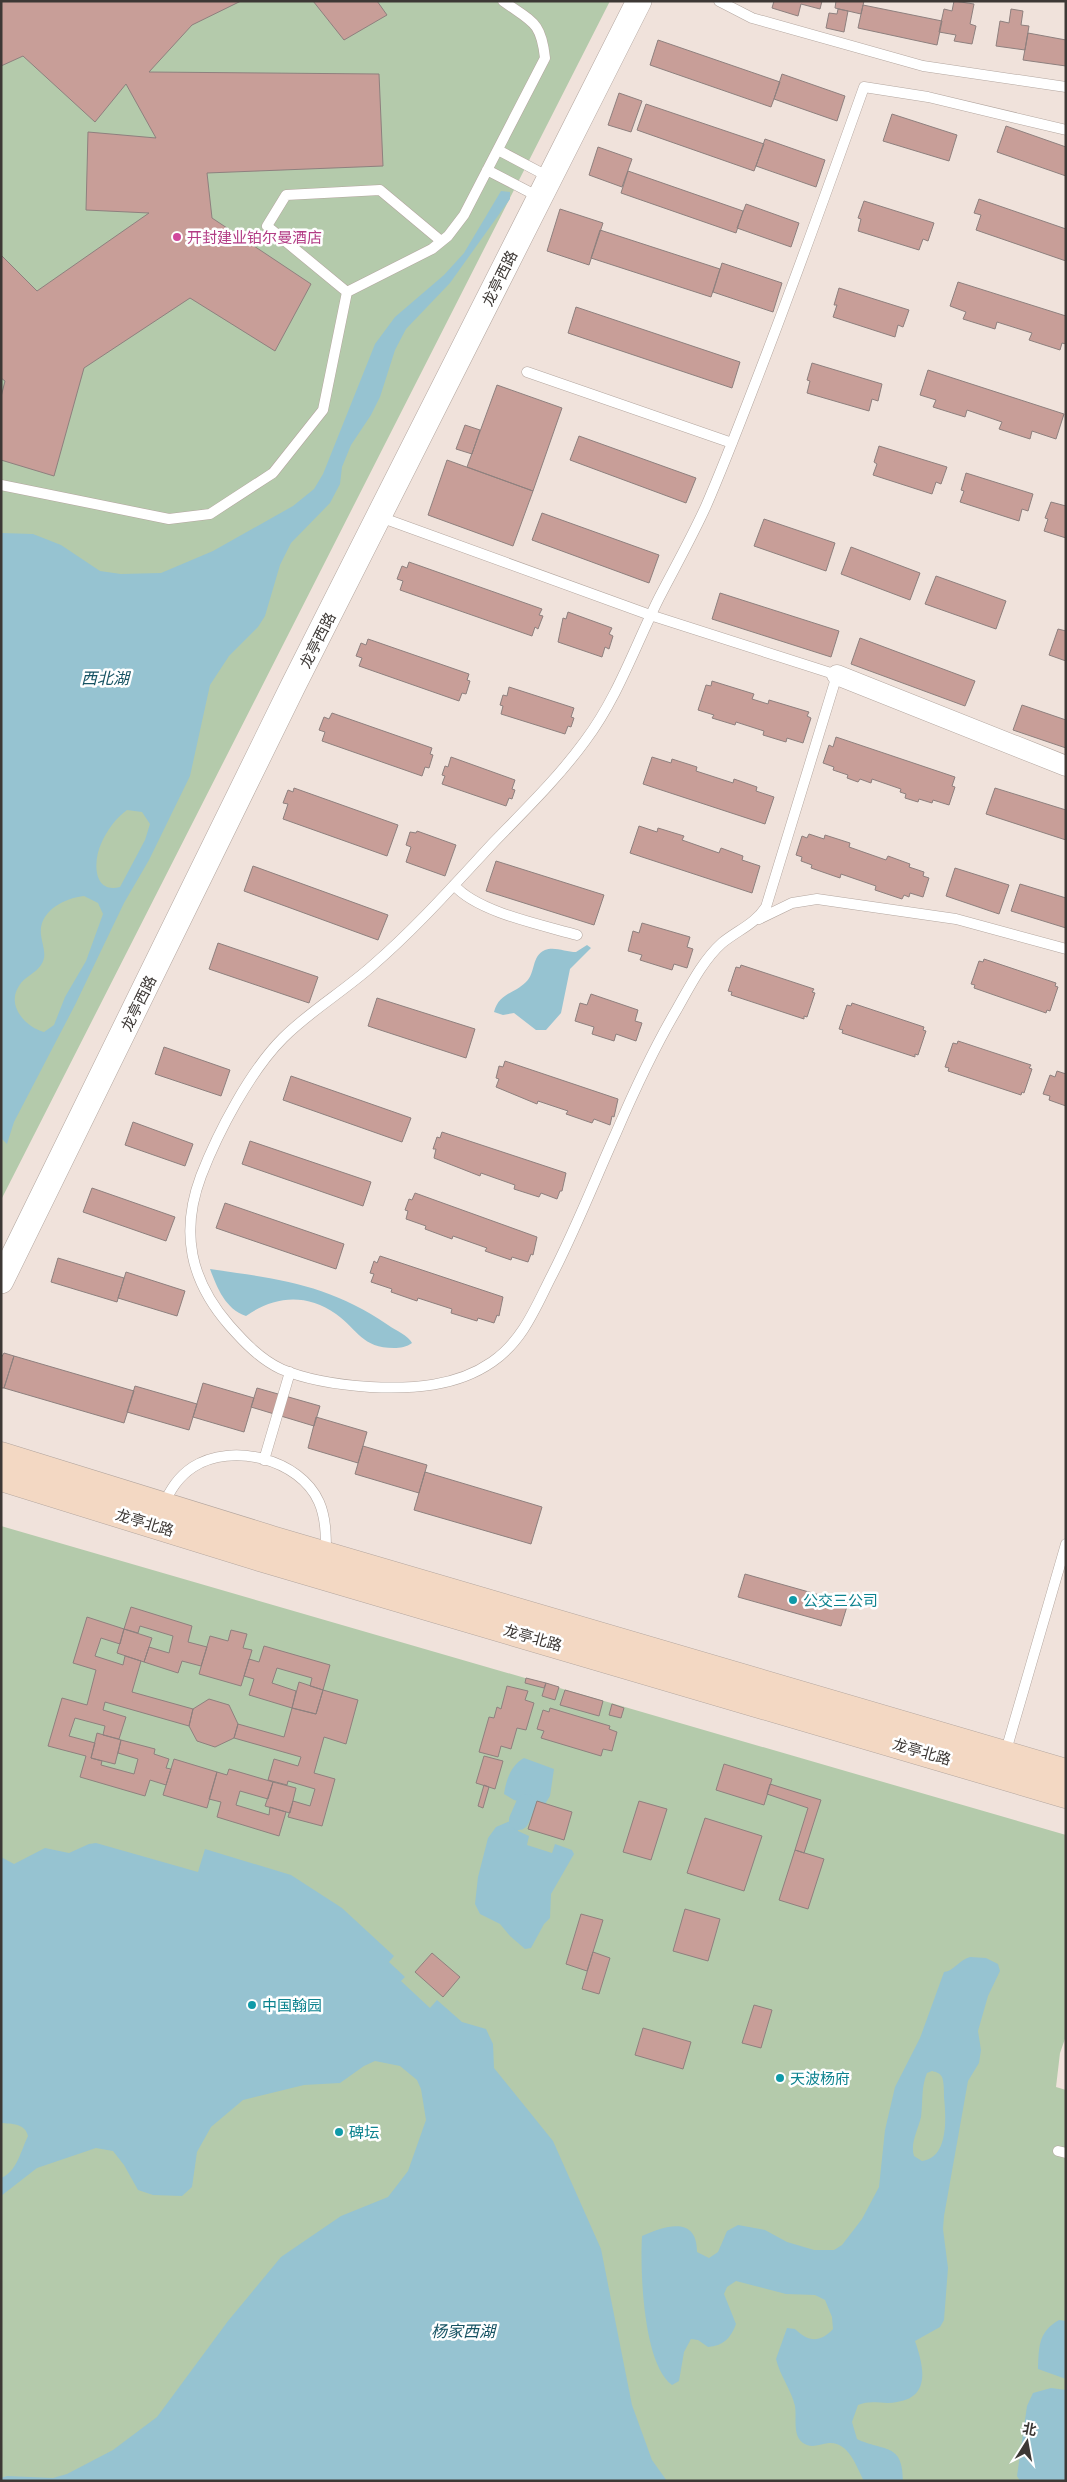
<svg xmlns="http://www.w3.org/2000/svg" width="1067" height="2482" font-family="'Playfair Display','Noto Sans SC',serif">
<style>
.green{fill:#b4caab}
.water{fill:#96c3d1;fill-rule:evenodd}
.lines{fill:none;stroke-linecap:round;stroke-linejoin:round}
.canal{stroke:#96c3d1;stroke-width:20}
.building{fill:#c89e98;stroke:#8e807e}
.service-casing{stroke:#b3a69f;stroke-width:11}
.minor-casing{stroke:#b3a69f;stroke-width:21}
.tertiary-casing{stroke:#b3a69f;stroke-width:26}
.secondary-casing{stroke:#b3a69f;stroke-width:29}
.service{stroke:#fff;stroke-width:10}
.minor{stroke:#fff;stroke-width:20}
.tertiary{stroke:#fff;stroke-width:25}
.secondary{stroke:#f3d8c3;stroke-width:28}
.hotel-dot{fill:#d1479c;stroke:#fff;stroke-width:2}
.culture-dot{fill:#0f9aa8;stroke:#fff;stroke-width:2}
.labels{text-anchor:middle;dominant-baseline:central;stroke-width:5;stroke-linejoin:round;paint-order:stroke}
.hotel-label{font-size:15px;fill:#b23c85;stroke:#fff;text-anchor:start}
.street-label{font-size:15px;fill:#3d3835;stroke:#fff}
.culture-label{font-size:15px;fill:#0d838f;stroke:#fff;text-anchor:start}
.water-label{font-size:16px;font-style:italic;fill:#155262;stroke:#fff}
</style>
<rect width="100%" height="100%" fill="#f0e2db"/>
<path class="green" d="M1,1H610L1,1200Z
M1,1526L1066,1835V2036L1060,2053L1056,2087L1066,2090V2481H1Z"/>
<path class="water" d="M501,191L510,192V199L450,283L406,329L395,350L380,397L371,415L351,445L342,467L340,484L330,503L291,543L280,565L265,616L258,627L229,656L210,685L190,776L149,860L124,903L75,1005L14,1122L7,1144L1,1138V533L33,534L61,545L100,571L121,574L161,573L213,551L293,506L314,489L323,474L375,344L395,317L444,275L464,253ZM127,810L142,812L150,824L145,840L120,887C93,894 93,861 101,844C107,830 116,818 127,810ZM84,896L98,903L103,914L86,961L65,997L54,1025L44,1032C25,1027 6,1005 19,986C24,977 36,973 41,965C48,955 42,945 41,935C38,911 65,898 84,896Z
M587,945L591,948L570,969L561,1013L546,1030H536L514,1013L503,1015L494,1012C499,993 514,994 526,982C536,973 531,956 545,950C554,946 566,952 576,952Z
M210,1269C279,1279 328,1284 388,1325C395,1330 409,1336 412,1343C407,1347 400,1348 394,1348C362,1348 358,1330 336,1314C306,1293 274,1296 246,1316C225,1309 217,1287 210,1269Z
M524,1758L554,1769L550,1796L545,1804L537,1801L535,1806L514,1800L504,1794C506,1780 511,1765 524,1758Z
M515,1819L519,1820L518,1831L529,1836L527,1845L552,1853L555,1844L572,1850L574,1854L551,1894L550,1918L544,1924L531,1948L525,1949L510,1936L500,1924L480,1914L475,1904L478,1877L488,1838L496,1827Z
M96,1843L198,1872L205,1849L291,1875L342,1908L394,1956L389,1962L405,1977L401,1981L430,2008L437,2000L462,2022L486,2029L493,2044L494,2068L553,2141L601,2249L632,2405L652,2460L667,2481H1V2478L7,2476L53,2478L67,2474L113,2450L157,2417L228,2321L281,2257L341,2216L388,2197L408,2171L426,2120L421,2089L417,2080L400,2066L375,2061L364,2066L340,2083L304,2085L243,2100L211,2127L197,2152L192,2187L182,2196L153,2195L138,2190L124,2165L113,2151L96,2148L37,2168L1,2196V2178C17,2172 21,2150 28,2136C25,2123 12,2124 1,2123V1857L14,1864L45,1848L69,1853L89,1844Z
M970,1957L986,1958L998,1964L1000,1971L988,1996L978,2031L981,2050L979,2063L968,2081L944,2216L943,2229L948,2268L944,2320L940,2327L915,2341C923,2364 932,2397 897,2402C883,2405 872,2399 858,2405L852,2422L857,2439C884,2452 903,2442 903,2481H864C856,2466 849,2442 829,2443C819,2444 812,2449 803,2443C792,2435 797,2417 795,2406C791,2389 780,2376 776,2359L787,2328L795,2329C808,2342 820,2343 833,2329L832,2317L825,2300L815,2295L786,2294L736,2281L727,2287L724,2294L736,2324C731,2338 723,2346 708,2347L698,2340L691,2339L684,2352L679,2381L672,2385C643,2364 640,2270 642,2236C665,2226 697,2215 697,2252L709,2258L718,2252L727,2231L738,2225L765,2230L787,2242L814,2250H834L842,2245L862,2219L879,2187L885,2130L895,2087L920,2038L944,1972C954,1971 959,1960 970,1957ZM932,2071C936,2072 940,2073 942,2077C944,2082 944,2091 944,2097C946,2117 949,2158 922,2161L914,2156C910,2143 918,2130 921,2117C923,2102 921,2087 927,2073Z
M1059,2320L1066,2321V2379L1038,2369C1039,2347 1038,2332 1059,2320Z
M1051,2388L1066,2390V2481H1020L1017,2476L1027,2406L1033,2393Z"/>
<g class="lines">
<path class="canal" d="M519,1820L526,1804"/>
</g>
<path class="building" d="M1,1H241L192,25L149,72L379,74L383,166L207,173L212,218L311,284L275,351L190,298L84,368L54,476L1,460V397L5,381L1,378V255L37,291L149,213L86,210L88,132L156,138L126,84L95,122L23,56L1,66Z
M313,1H377L387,15L344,40Z
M774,1H822L820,9L801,4L798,16L772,8Z
M836,1H864L861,14L835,8Z
M954,1L974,4L970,24L976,26L972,44L954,41L956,35L939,32L944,9L952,11Z
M863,5L942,21L937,45L858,28Z
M838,9L848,11L844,32L826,28L829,13L837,14Z
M1011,9L1023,11L1021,25L1029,26L1025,50L996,46L1000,21L1009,23Z
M1028,33L1066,40V66L1023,60Z
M658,40L780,82L771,107L650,65Z
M782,74L845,96L837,121L774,99Z
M619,93L642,101L631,132L608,125Z
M646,104L764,144L754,171L637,130Z
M892,114L957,135L949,161L883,141Z
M1006,126L1066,147V176L997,152Z
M765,139L825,160L816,187L756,166Z
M598,147L632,159L622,187L589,175Z
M628,171L743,211L736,233L621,193Z
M979,199L1066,229V261L976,230L981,215L974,213Z
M864,201L934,223L928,241L923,239L919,250L858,231L861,219L858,218Z
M746,204L799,223L791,247L737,228Z
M560,209L603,223L589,265L547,251Z
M600,230L720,269L711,297L591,258Z
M722,263L782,283L773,312L713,292Z
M958,282L1066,316V344L1062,343L1060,350L1029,340L1032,333L997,322L995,329L963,319L966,312L950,306Z
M839,288L909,310L903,327L898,325L895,337L833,317L837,305H834Z
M576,307L740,362L732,388L568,333Z
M812,363L882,384L878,401L872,399L869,411L807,393L810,381L807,380Z
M928,370L1064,414L1056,439L1032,431L1030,439L999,429L1002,422L967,410L965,417L933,407L936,400L920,395Z
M497,385L562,408L533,491L467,467Z
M465,425L480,430L472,454L456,449Z
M579,436L696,478L686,503L570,460Z
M879,446L947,467L941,484L936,482L932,494L873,475L877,464L874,462Z
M447,460L533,491L513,546L428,515Z
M966,473L1033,494L1028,511L1022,509L1019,521L960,502L964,491L961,490Z
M1051,502L1066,506V538L1044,531L1048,519L1045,518Z
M542,513L659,555L649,583L532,540Z
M764,519L835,543L826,571L754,546Z
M851,547L920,573L910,600L841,574Z
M409,562L542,609L539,615L543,616L538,629L535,627L532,636L400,590L403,581L397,579L402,566L407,568Z
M936,576L1006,601L996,629L925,604Z
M720,593L839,631L831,657L712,619Z
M568,612L612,628L609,634L613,636L609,649L605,647L602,657L558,642L563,618L566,619Z
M1058,629L1066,631V661L1049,655Z
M860,638L975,681L965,706L851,664Z
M368,639L469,674L467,680L470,681L466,694L462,693L459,701L359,666L362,658L356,656L361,643L366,645Z
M712,681L754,694L752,699L768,704L769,700L809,712L807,716L811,718L803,743L787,738L786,742L763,735L764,731L736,722L735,725L712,718L714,715L698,710L706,685L711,686Z
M509,687L574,708L571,717L574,718L571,727L568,726L565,734L501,714L503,706L500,705L503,695L507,696Z
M1022,705L1066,720V748L1013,730Z
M332,713L432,748L430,754L433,755L429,768L425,767L422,776L322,741L325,732L319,730L324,717L329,719Z
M836,737L955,777L952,786L955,787L949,805L933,800L932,803L919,799L918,802L905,798L906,794L900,792L901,789L872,779L871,783L860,779L858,782L847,778L848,775L833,770L834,767L823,763L829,745L833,747Z
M451,757L515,780L512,789L515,790L512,799L509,798L506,806L442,784L445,776L442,775L445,766L448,767Z
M652,757L671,763L672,759L697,767L696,771L733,783L734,779L757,787L756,791L774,797L765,824L643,784Z
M294,788L398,825L387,856L283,819L288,804L283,803L288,790L293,792Z
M995,788L1066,810V840L986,814Z
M639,826L657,832L658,828L684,836L682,840L719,853L721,848L743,856L742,860L760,866L752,893L630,853Z
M417,831L456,845L445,876L406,862L411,847L406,845L410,832L416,833Z
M809,834L824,839L825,835L850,843L849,847L886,860L888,856L910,864L909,867L924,872L923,876L929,878L923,897L910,893L909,897L904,895L902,899L875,890L876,886L841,874L840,878L811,868L812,865L801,861L802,857L796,855L802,836L807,838Z
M496,861L604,895L594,925L486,891Z
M253,866L388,915L378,940L244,891Z
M955,868L1009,885L999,914L946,896Z
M1020,884L1066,898V928L1011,911Z
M642,923L690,937L687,947L693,949L687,968L674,964L672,970L640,960L642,955L628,951L633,931L639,933Z
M218,943L318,977L309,1003L209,969Z
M984,959L1056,983L1055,986L1058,987L1050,1011L1047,1010L1046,1013L974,988L975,985L971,984L979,961L983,962Z
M741,965L814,989L812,992L815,993L807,1017L804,1016V1019L731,995L732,992L728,991L736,967L740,968Z
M591,994L638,1010L635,1021L642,1023L636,1041L616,1034L614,1041L592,1034L594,1027L575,1021L580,1003L587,1005Z
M377,998L475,1029L466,1058L368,1026Z
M852,1003L924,1027L923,1030L926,1031L918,1055L915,1054V1057L842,1033L843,1030L839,1029L847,1005L851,1006Z
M958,1041L1031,1065L1029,1068L1032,1069L1024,1093L1022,1092L1021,1095L948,1071L949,1068L945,1067L953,1043L957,1044Z
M164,1047L230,1070L221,1096L155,1074Z
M505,1061L618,1099L614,1117L612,1116L610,1125L594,1119L592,1123L566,1114L568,1111L538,1101L537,1104L496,1087L499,1079L496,1078L499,1066L503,1067Z
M1057,1071L1066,1074V1110V1106L1049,1100L1050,1096L1043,1094L1050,1075L1055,1077Z
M291,1076L411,1118L402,1142L283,1100Z
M133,1122L193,1144L185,1166L125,1145Z
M442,1132L566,1173L562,1191H560L557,1199L541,1193L539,1197L514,1189L515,1185L481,1173L480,1176L434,1158L436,1149H433L437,1137L440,1138Z
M250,1141L371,1182L363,1206L242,1164Z
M92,1188L175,1217L166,1241L83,1212Z
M415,1193L537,1237L533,1255L531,1254L528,1262L512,1257L511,1260L485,1251L487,1248L453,1236L452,1239L425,1229L426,1226L406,1219L408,1211L405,1210L409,1199L412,1200Z
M225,1203L344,1244L336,1269L216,1228Z
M380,1256L503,1297L499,1316L497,1315L494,1323L478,1318L477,1321L451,1313L452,1309L418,1298L417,1301L391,1292L392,1289L371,1282L374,1274L370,1273L374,1261L377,1263Z
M58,1258L124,1278L117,1302L51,1282Z
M126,1272L185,1291L177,1316L118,1298Z
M4,1353L14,1356L4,1388H1V1358Z
M14,1356L134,1391L124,1423L4,1388Z
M203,1383L254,1398L244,1432L193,1417Z
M135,1386L197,1404L189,1430L127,1412Z
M257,1388L320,1406L314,1426L251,1407Z
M316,1417L367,1432L358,1463L308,1448Z
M363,1446L427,1465L419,1493L355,1474Z
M425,1472L542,1507L531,1544L414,1510Z
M745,1574L848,1603L841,1626L738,1597Z
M131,1607L192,1626L188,1642L207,1647L201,1666L182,1661L178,1673L144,1662L149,1647L169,1653L173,1636L140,1626L138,1633L124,1629Z
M87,1617L124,1629L120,1644L101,1638L95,1656L123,1665L125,1656L141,1661L132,1692L193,1709L189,1726L105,1702L103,1710L126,1717L119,1739L103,1735L105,1726L75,1718L69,1736L95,1743L91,1758L102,1761L101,1765L134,1774L138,1759L118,1753L121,1740L155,1749L154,1754L169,1759L166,1768L171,1769L166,1785L150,1780L145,1796L80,1777L86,1756L48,1746L62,1698L87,1705L96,1670L73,1663Z
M124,1629L152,1638L144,1662L117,1653Z
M231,1630L247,1634L243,1648L252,1650L241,1686L199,1674L210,1636L228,1641Z
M264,1646L330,1665L323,1690L310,1686L312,1678L277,1668L272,1683L296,1691L292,1708L249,1695L254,1679L244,1676L249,1659L259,1662Z
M526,1678L546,1683L544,1688L525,1683Z
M299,1682L323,1690L316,1714L292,1708Z
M546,1683L559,1687L555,1700L542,1696Z
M507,1686L528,1691L525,1700L534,1703L526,1730L517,1728L511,1749L501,1746L498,1757L479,1752L489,1717L494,1718L497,1707L501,1709Z
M323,1690L358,1700L346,1744L324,1737L314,1773L335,1779L322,1826L288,1817L293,1801L310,1806L315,1789L288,1781L287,1785L268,1780L274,1759L298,1766L301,1757L234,1738L238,1724L284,1737L292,1708L316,1714Z
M565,1690L603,1701L599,1716L560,1705Z
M209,1699L229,1705L238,1724L234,1738L215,1747L197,1741L189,1726L193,1709Z
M612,1704L624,1708L621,1718L609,1715Z
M550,1708L610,1726L609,1729L617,1732L612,1751L603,1749L601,1756L541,1738L544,1731L537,1729L543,1710L549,1712Z
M97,1733L121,1740L115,1764L91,1758Z
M484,1756L503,1761L495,1789L476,1783Z
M174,1759L217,1772L207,1808L163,1795Z
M724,1764L772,1779L764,1805L716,1790Z
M229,1769L273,1782L268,1799L240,1791L236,1805L269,1815L270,1807L286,1812L279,1836L217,1817L221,1802L209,1799L217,1772L227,1775Z
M273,1782L296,1788L290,1813L265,1806Z
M770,1784L821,1800L804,1853L795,1850L808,1808L767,1794Z
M484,1785L489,1787L483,1808L478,1806Z
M537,1801L572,1812L564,1840L528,1829Z
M639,1801L667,1809L651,1860L623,1852Z
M705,1818L762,1836L744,1891L687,1873Z
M795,1850L824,1859L808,1909L779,1900Z
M685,1909L720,1919L708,1961L673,1951Z
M581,1914L603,1920L587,1971L566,1964Z
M593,1952L610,1958L599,1994L582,1989Z
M432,1953L460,1977L443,1997L415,1972Z
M754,2005L772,2010L761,2048L742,2043Z
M643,2028L691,2042L683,2069L635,2055Z"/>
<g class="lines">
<g class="service-casing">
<path id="service" d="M719,1L752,18L923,66L1066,87
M498,150L549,177
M487,170L539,197
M347,292L267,226L286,195L380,190L441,241
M527,372L732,443
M1,485L169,519L210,514L273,473L323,410L347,292L432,249L448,236L464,215L545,58C541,21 532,22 503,1
M380,517L650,615L837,675L766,907C755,924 738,930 722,943C703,960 690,986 677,1009C654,1048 634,1091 616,1133C594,1182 575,1231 550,1279C534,1311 522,1341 492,1362C456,1387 412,1389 370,1387C340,1385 309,1381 281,1369C260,1359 244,1342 229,1325C190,1280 180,1232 201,1176C218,1132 250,1071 283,1038C310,1011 344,991 372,966C416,928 454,885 493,843C525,810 558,778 585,741C618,697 635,646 659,598C675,567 692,537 706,506C723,467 738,428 753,389C792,289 828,188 864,87L928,97L1066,130
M454,885C477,912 542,925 577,935
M759,919L792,903L817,899L956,919L1066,949
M264,1460L290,1372
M163,1505C171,1489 178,1477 193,1467C232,1442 300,1459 319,1502C326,1518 326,1536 326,1554
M1005,1754L1066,1544
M1058,2151L1066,2153"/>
</g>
<g class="minor-casing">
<path id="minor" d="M837,675L1066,766"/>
</g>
<g class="tertiary-casing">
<path id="tertiary" d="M1,1281L293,686L639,1"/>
</g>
<g class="secondary-casing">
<path id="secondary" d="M1,1456L272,1540L1066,1773
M1,1477L266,1559L1066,1794"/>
</g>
<use href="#service" class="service"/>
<use href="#minor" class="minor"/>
<use href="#tertiary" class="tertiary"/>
<use href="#secondary" class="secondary"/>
</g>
<circle class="hotel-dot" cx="177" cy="237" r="5"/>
<g class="culture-dot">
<circle cx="793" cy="1600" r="5"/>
<circle cx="252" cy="2005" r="5"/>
<circle cx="780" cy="2078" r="5"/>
<circle cx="339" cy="2132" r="5"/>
</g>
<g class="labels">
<g class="hotel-label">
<text x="187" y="237">开封建业铂尔曼酒店</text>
</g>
<g class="street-label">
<text transform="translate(499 278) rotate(-64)">龙亭西路</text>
<text transform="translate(317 640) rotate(-63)">龙亭西路</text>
<text transform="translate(138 1003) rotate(-64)">龙亭西路</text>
<text transform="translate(145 1522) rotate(17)">龙亭北路</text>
<text transform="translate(533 1637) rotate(16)">龙亭北路</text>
<text transform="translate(922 1751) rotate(16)">龙亭北路</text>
</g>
<g class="culture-label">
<text x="803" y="1600">公交三公司</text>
<text x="262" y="2005">中国翰园</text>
<text x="790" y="2078">天波杨府</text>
<text x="349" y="2132">碑坛</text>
</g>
<g class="water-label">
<text x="105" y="677">西北湖</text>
<text x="463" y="2330">杨家西湖</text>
</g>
</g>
<rect width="1067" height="2482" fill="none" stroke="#3d3835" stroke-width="5"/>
<g transform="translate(1027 2442) rotate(11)" stroke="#ffffff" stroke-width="4" paint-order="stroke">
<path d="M0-4L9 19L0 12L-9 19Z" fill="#3d3835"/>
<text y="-8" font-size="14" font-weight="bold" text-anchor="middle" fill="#3d3835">北</text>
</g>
</svg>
